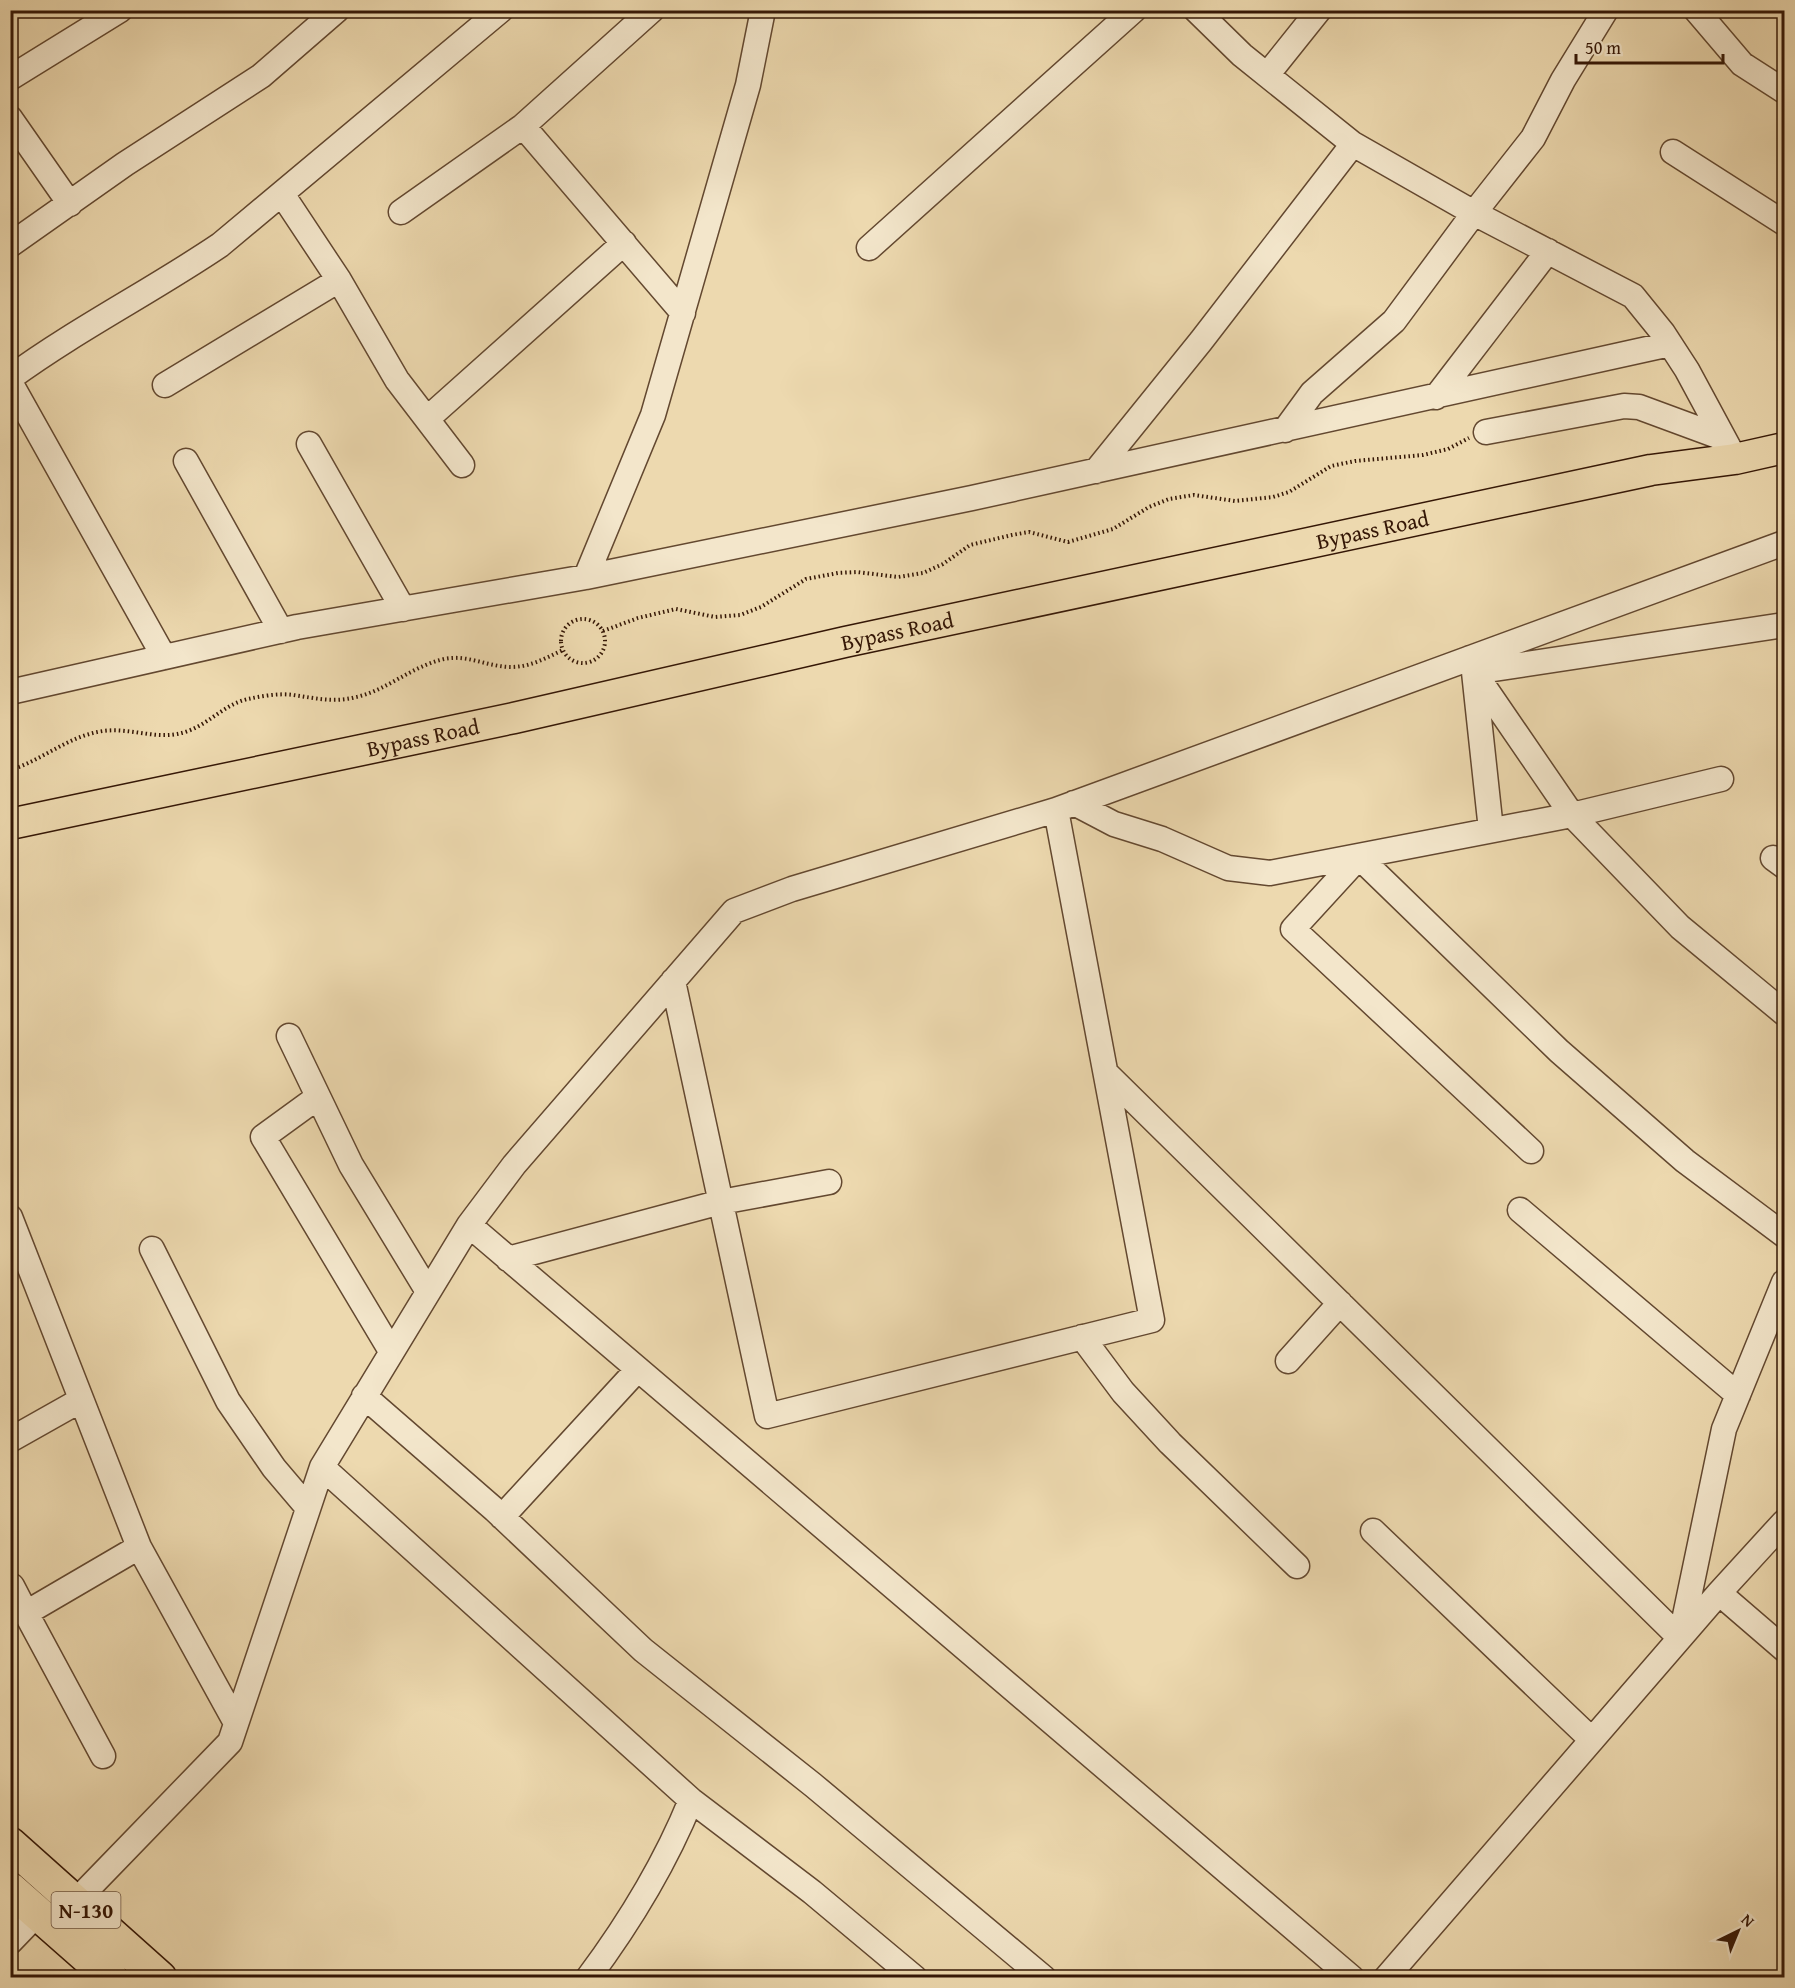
<svg xmlns="http://www.w3.org/2000/svg" width="1795" height="1988" font-family="'Gentium Book Plus',serif">
<style>
.lines{fill:none;stroke-linecap:round;stroke-linejoin:round}
.minor-casing{stroke:#634830;stroke-width:27}
.major-casing{stroke:#351706;stroke-width:33}
.highway-casing{stroke:#351706;stroke-width:36}
.path{stroke:#351706;stroke-width:4;stroke-dasharray:1.5 3;stroke-linecap:butt}
.minor{stroke:#f3e6cb;stroke-width:24}
.major{stroke:#edd9af;stroke-width:30}
.highway{stroke:#edd9af;stroke-width:33}
.labels{text-anchor:middle;dominant-baseline:central;stroke-width:5;stroke-linejoin:round;paint-order:stroke}
.shield{fill:#f3e6cb;stroke:#6e5541;stroke-width:1.5}
.shield-label{font-size:21px;font-weight:bold;fill:#351706}
.street-label{font-size:22px;fill:#351706;stroke:#f3e6cb}
</style>
<rect width="100%" height="100%" fill="#edd9af"/>
<filter id="stains"><feTurbulence type="fractalNoise" baseFrequency=".00333" numOctaves="4"/><feColorMatrix values="0 0 0 0 .2 0 0 0 0 .09 0 0 0 0 .02 0 0 0 .5 -.17"/></filter>
<radialGradient id="worn" r=".72"><stop offset=".6" stop-color="#630" stop-opacity="0"/><stop offset="1" stop-color="#630" stop-opacity=".3"/></radialGradient>
<g class="lines">
<g class="minor-casing">
<path id="minor" d="M1196,10L1242,55L1353,144L1474,213L1633,296L1663,333L1687,370L1735,459
M1696,10L1742,64L1784,91
M1267,75L1319,10
M10,78L120,10
M10,118L70,204
M523,126L683,313
M1673,152L1784,223
M282,194L339,280L397,380L462,465
M401,212L523,126L652,10
M10,245L125,164L261,76L337,10
M869,248L1134,10
M10,378C77,329 152,291 220,245L501,10
M10,382L164,657
M165,385L339,280
M1436,397L1548,251
M427,419L624,243
M1285,430L1312,393L1394,321L1474,213L1533,138L1563,80L1606,10
M1486,432L1624,406L1639,407L1723,438
M309,444L403,609
M186,461L281,631
M1096,471L1201,341L1353,144
M586,577L653,415L748,85L763,10
M1470,658L1474,672L1572,815L1680,927L1784,1013
M10,692L297,627L586,577L972,498L1670,344
M1074,803L1114,824L1162,839L1228,868L1270,873L1572,815L1721,779
M1491,830L1474,672L1784,625
M1773,858L1784,866
M673,981L767,1416L1152,1320L1056,810
M289,1036L351,1165L427,1290
M1106,1073L1680,1638
M318,1097L263,1137L391,1351
M1531,1151L1293,929L1359,857L1559,1051L1685,1161L1784,1235
M1520,1210L1738,1395
M10,1217L139,1547L236,1723
M469,1225L1352,1978
M152,1249L228,1401L274,1468L308,1508
M508,1259L721,1202L829,1182
M1082,1337L1123,1392L1170,1443L1297,1566
M1288,1361L1340,1303
M364,1396L495,1510L643,1650L813,1785L1044,1978
M10,1440L81,1400
M322,1467L691,1800L812,1892L915,1978
M502,1517L638,1369
M1373,1531L1592,1740
M12,1586L26,1613
M1719,1593L1784,1649
M1681,1635L1724,1429L1784,1282
M103,1756L26,1613L139,1547
M76,1901L230,1742L322,1467L469,1225L514,1165L734,911L792,889L1056,810L1784,543
M10,1942L38,1913
M588,1978C629,1923 665,1864 691,1800
M1386,1978L1719,1593L1784,1522"/>
</g>
<g class="major-casing">
<g id="major">
<path id="s1" d="M10,824L514,718L845,642L1651,470L1735,459L1784,448"/>
</g>
</g>
<g class="highway-casing">
<path id="highway" d="M10,1844L160,1978
M10,1889L111,1978"/>
</g>
<path class="path" d="M561 641a22 22 0 1 1 44 0a22 22 0 1 1-44 0Z
M603,631L638,618L676,609L715,617L740,615L761,607L806,579L838,573L857,572L898,577L923,573L943,564L970,545L1012,535L1029,532L1068,542L1113,529L1149,507L1169,499L1194,495L1235,501L1273,497L1289,492L1331,466L1355,461L1423,455L1448,449L1469,438
M10,770C43,760 68,736 103,731C132,727 159,742 188,731C210,723 225,704 248,699C262,696 279,693 293,695C315,698 334,703 356,697C386,691 410,667 444,659C467,654 488,667 511,667C530,667 546,658 563,650"/>
<use href="#minor" class="minor"/>
<use href="#major" class="major"/>
<use href="#highway" class="highway"/>
</g>
<g class="labels">
<rect class="shield" x="51.5" y="1892" width="69" height="36" rx="4.5"/>
<g class="shield-label">
<text x="86" y="1910">N-130</text>
</g>
<g class="street-label">
<text stroke="none"><textPath href="#s1" startOffset="1394">Bypass Road</textPath></text>
<text stroke="none"><textPath href="#s1" startOffset="908">Bypass Road</textPath></text>
<text stroke="none"><textPath href="#s1" startOffset="422">Bypass Road</textPath></text>
</g>
</g>
<rect width="1795" height="1988" fill="none" stroke="#edd9af" stroke-width="36"/>
<rect x="12" y="12" width="1771" height="1964" fill="none" stroke="#351706" stroke-width="3"/>
<rect x="18" y="18" width="1759" height="1952" fill="none" stroke="#351706" stroke-width="1.5"/>
<g transform="translate(1738 1931) rotate(43)" stroke="#f3e6cb" stroke-width="4.5" paint-order="stroke">
<path d="M0-4.5L10 22L0 15L-10 22Z" fill="#351706"/>
<text y="-9" font-size="16" font-weight="bold" text-anchor="middle" fill="#351706">N</text>
</g>
<path d="M1576 54v9h147v-9" fill="none" stroke="#351706" stroke-width="3"/>
<text x="1585" y="54" font-size="18" fill="#351706" stroke="#f3e6cb" stroke-width="4.5" paint-order="stroke">50 m</text>
<rect width="100%" height="100%" filter="url(#stains)"/>
<rect width="100%" height="100%" fill="url(#worn)"/>
</svg>
